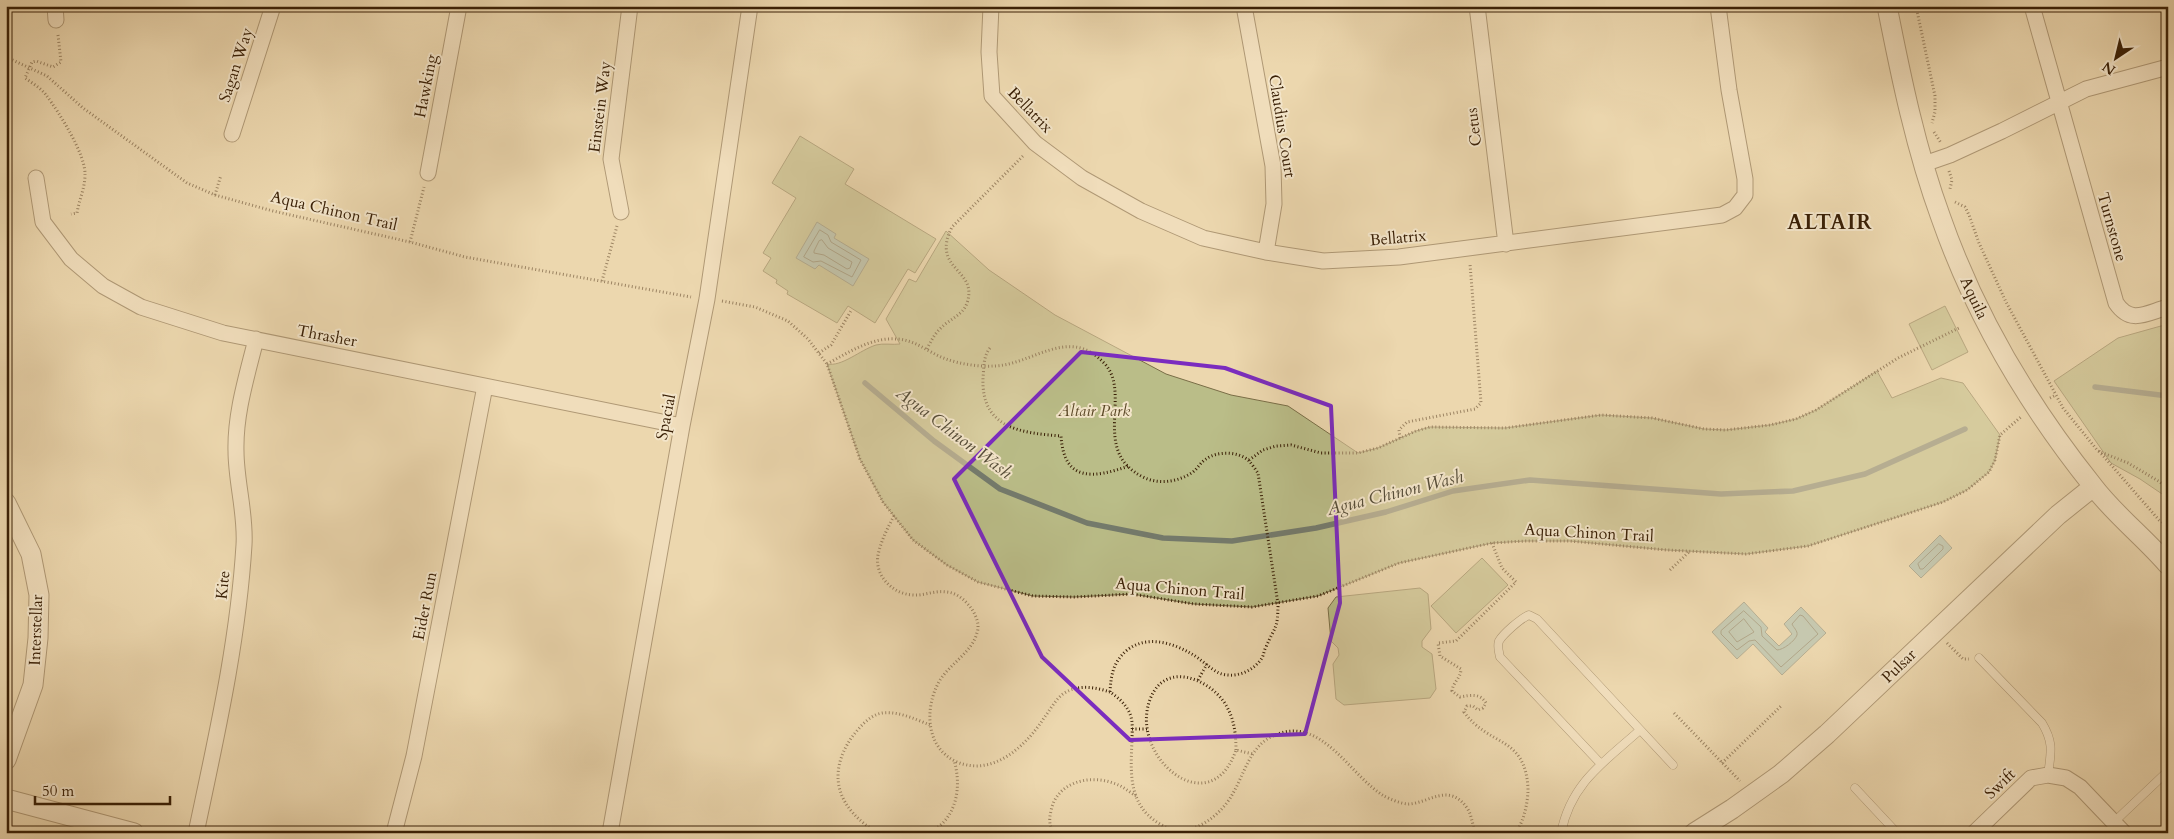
<svg xmlns="http://www.w3.org/2000/svg" width="2174" height="839" font-family="Cardo,serif">
<style>
.green{fill:#babd88;stroke:#7a6e47}
.water{fill:#9ab8b1;stroke:#747b6d}
.lines{fill:none;stroke-linecap:round;stroke-linejoin:round}
.shore{stroke:#6a6c5c;stroke-width:1}
.stream{stroke:#747b6d;stroke-width:5.5}
.service-casing{stroke:#664e30;stroke-width:9}
.minor-casing{stroke:#664e30;stroke-width:17}
.tertiary-casing{stroke:#664e30;stroke-width:21}
.path{stroke:#3a2006;stroke-width:3;stroke-dasharray:1 2.5;stroke-linecap:butt}
.service{stroke:#f3e5ca;stroke-width:8}
.minor{stroke:#f3e5ca;stroke-width:15}
.tertiary{stroke:#f3e5ca;stroke-width:19}
.marked{fill:none;stroke:#7b2cbf;stroke-width:4;stroke-linejoin:round}
.labels{text-anchor:middle;dominant-baseline:central;stroke-width:4;stroke-linejoin:round;paint-order:stroke}
.street-label{font-size:16px;fill:#3a2006;stroke:#f3e5ca}
.park-label{font-size:16px;font-style:italic;fill:#5a4726;stroke:#f3e5ca}
.water-label{font-size:18px;font-style:italic;fill:#574e39;stroke:#f3e5ca}
.district-label{font-size:21px;font-weight:bold;letter-spacing:1px;fill:#3a2006;stroke:#f3e5ca}
</style>
<rect width="100%" height="100%" fill="#ecd7ae"/>
<filter id="stains"><feTurbulence type="fractalNoise" baseFrequency=".004" numOctaves="4"/><feColorMatrix values="0 0 0 0 .2 0 0 0 0 .09 0 0 0 0 .02 0 0 0 .5 -.17"/></filter>
<radialGradient id="worn" r=".72"><stop offset=".6" stop-color="#630" stop-opacity="0"/><stop offset="1" stop-color="#630" stop-opacity=".3"/></radialGradient>
<path class="green" d="M800,136L854,169L845,184L936,239L915,273L908,269L875,323L848,306L837,323L787,294L788,291L776,283L777,280L763,271L771,258L763,253L796,198L772,183Z
M946,231L989,270L1055,315L1166,374L1231,395L1288,406L1358,453L1378,448L1416,431L1430,427L1505,428L1601,415L1652,418L1704,429L1726,430L1770,425L1796,419L1816,410L1877,371L1892,398L1941,378L1963,383L2000,435L1995,460L1989,472L1967,490L1943,502L1808,546L1746,554L1667,550L1570,541H1525L1492,543L1399,563L1318,596L1252,607L1194,604L1132,594L1074,597L1033,596L978,582L947,565L913,540L883,502L860,459L827,364C842,367 860,350 876,345C883,343 893,345 900,344L886,319L909,279L916,282Z
M1945,306L1968,352L1932,370L1909,324Z
M2168,324V498L2140,479L2111,463L2054,381L2118,338Z
M1482,558L1508,585L1456,633L1431,606Z
M1420,588L1428,594L1431,629L1422,641V647L1432,654L1436,689L1430,698L1344,705L1336,699L1333,664L1339,655L1338,648L1331,641L1328,608L1336,597Z"/>
<path class="water" d="M817,222L836,234L834,238L869,259L853,286L819,265L815,269L796,258Z
M1940,535L1952,548L1921,578L1909,566Z
M1744,602L1768,628L1765,632L1779,646L1792,634L1784,624L1801,607L1826,633L1782,675L1753,644L1737,659L1712,632Z"/>
<g class="lines">
<path class="shore" d="M820,230L828,235L831,242L861,260L852,277L821,261L813,262L804,257Z
M822,240L828,248L852,262L850,268L847,269L824,255L814,253V251L819,241Z
M1939,544L1943,546V549L1923,569H1920L1918,564Z
M1744,611L1761,627L1762,636L1777,650C1783,650 1795,641 1797,635C1798,631 1793,627 1792,624L1800,615L1803,616L1818,634L1781,667L1755,640L1749,641L1737,650L1721,634V631Z
M1744,619L1754,632L1737,642L1729,632Z"/>
<path class="stream" d="M865,383L934,441L1000,489L1087,523L1163,538L1232,541L1316,528L1386,512L1453,491L1530,480L1721,494L1793,491L1865,474L1965,429
M2095,387L2168,396"/>
<g class="service-casing">
<path id="service" d="M1979,658L2042,723C2054,743 2051,752 2048,775
M1601,764L1500,657C1499,652 1497,647 1499,641C1503,634 1521,618 1529,615L1537,619L1673,765
M1855,788L1897,833
M2114,822L2168,771
M1561,833C1571,783 1604,762 1640,730"/>
</g>
<g class="minor-casing">
<path id="minor" d="M55,6L56,20
M991,6L989,52L992,96L1035,143L1082,178L1141,211L1203,238L1266,252L1323,261L1399,257L1722,215L1735,208L1745,195V179L1729,90L1718,6
M1244,6L1273,166L1274,204L1266,252
M1477,6L1506,244
M2032,6L2116,303C2131,325 2146,313 2168,307
M232,134L273,6
M1924,164L1950,155L2002,131L2086,89L2168,67
M428,173L459,6
M36,178L43,222L71,259L103,286L141,307L223,333L682,426
M621,212L611,159L630,6
M196,833C216,738 238,643 244,545C246,514 236,482 236,451C235,413 247,376 256,339
M394,833L414,756L485,386
M610,833L682,426L707,299L750,6
M1974,833L2031,778L2048,775L2066,778L2080,787L2124,833"/>
</g>
<g class="tertiary-casing">
<path id="tertiary" d="M1887,6C1901,77 1916,150 1941,218C1975,315 2029,406 2093,486C2115,515 2144,537 2168,565
M6,503L31,554L39,595L38,638L33,685L6,760
M6,799L134,833
M1694,833L1732,809L1781,774L1827,734L2058,515L2093,487"/>
</g>
<path class="path" d="M1916,6L1935,96V112L1932,123
M58,35L61,62L53,67L36,61L32,62L25,78C32,83 41,88 46,95C59,112 86,155 85,175C85,188 79,200 77,213L71,214
M6,57L47,76L83,108L187,183L215,195L273,211L410,242L465,257L691,297
M1934,132L1941,143
M1949,171L1952,180L1950,189
M215,195L221,175
M1955,202L1965,207L1969,215L1979,243L2006,302L2056,395
M410,242L424,187
M602,281L617,226
M722,301L755,307L788,321L808,339L827,364L860,459L883,502L913,540L947,565L978,582L1033,596L1074,597L1132,594L1194,604L1252,607L1318,596L1399,563L1492,543L1525,541H1570L1667,550L1746,554L1808,546L1943,502L1967,490L1989,472L1995,460L2000,435L2022,416
M990,348C983,357 984,367 983,378C981,429 1022,433 1061,436C1064,483 1094,478 1129,466
M927,349C931,341 935,333 942,327C950,319 963,315 967,303C979,269 930,270 952,227L1024,155
M819,353L831,345L852,309
M827,364C849,352 872,337 897,339C916,340 929,353 946,359C960,364 979,367 994,366C1033,365 1068,325 1104,363C1133,393 1090,451 1143,477C1159,485 1178,482 1193,472C1198,468 1201,462 1206,459C1217,451 1239,451 1249,461C1252,464 1255,469 1258,473L1278,604C1278,629 1275,626 1266,647C1264,650 1264,654 1262,658C1253,672 1234,679 1219,673C1209,668 1200,658 1190,653C1171,642 1145,635 1126,651C1113,663 1111,675 1110,692C1119,698 1128,706 1131,717C1133,724 1132,733 1132,740C1131,766 1128,795 1148,815C1154,821 1165,828 1174,830C1197,834 1222,813 1232,795C1245,773 1250,745 1275,735C1322,715 1350,776 1384,796C1390,799 1401,804 1409,804C1429,803 1449,782 1467,808C1472,815 1472,825 1476,833
M2050,398L2056,395L2063,408L2098,451L2128,463L2160,482L2168,489
M1400,438L1399,430L1407,422L1475,409L1481,403L1470,264
M2099,451L2159,520L2168,526
M1249,460L1263,450L1276,446L1291,445L1321,453H1358L1378,448L1416,431L1430,427L1505,428L1601,415L1652,418L1704,429L1726,430L1770,425L1796,419L1816,410L1898,358L1959,328
M894,516C888,527 882,539 879,551C872,573 891,594 913,595C924,596 935,590 947,592C957,593 965,600 971,608C976,615 980,625 977,633C972,652 950,664 940,680C924,707 925,748 957,762C993,777 1026,746 1044,718C1050,710 1055,700 1063,694C1077,684 1095,687 1110,692
M1492,543L1502,568L1516,582L1456,641L1438,643L1440,656L1461,669C1461,678 1453,682 1452,691L1460,697C1471,695 1480,693 1486,703L1483,708L1478,710L1473,706H1467L1464,712C1489,747 1525,735 1528,788C1528,803 1524,820 1516,833
M1670,570L1690,551
M1947,643L1963,659H1969
M1198,680L1207,664
M1674,713L1740,781
M1132,729H1147
M1236,750C1236,733 1234,717 1224,702C1207,678 1166,662 1151,697C1126,755 1210,826 1236,750L1253,754
M1722,763L1781,706
M878,833C839,810 825,776 852,737C859,728 867,718 878,714C894,709 915,719 930,725
M929,833C957,819 962,787 954,760
M1054,833C1049,826 1049,819 1051,811C1056,783 1088,774 1113,783C1121,785 1128,791 1136,796"/>
<use href="#service" class="service"/>
<use href="#minor" class="minor"/>
<use href="#tertiary" class="tertiary"/>
</g>
<path d="M0 0H2174V839H0ZM1081,352L1225,368L1331,406L1340,603L1305,734L1130,740L1042,657L954,479Z" fill="#ecd7ae" fill-opacity=".55" fill-rule="evenodd"/>
<path class="marked" d="M1081,352L1225,368L1331,406L1340,603L1305,734L1130,740L1042,657L954,479Z"/>
<g class="labels">
<g class="street-label">
<text transform="translate(236 65) rotate(-72)">Sagan Way</text>
<text transform="translate(426 86) rotate(-79)">Hawking</text>
<text transform="translate(600 107) rotate(-83)">Einstein Way</text>
<text transform="translate(1030 110) rotate(46)">Bellatrix</text>
<text transform="translate(1282 126) rotate(81)">Claudius Court</text>
<text transform="translate(1474 127) rotate(-97)">Cetus</text>
<text transform="translate(334 211) rotate(13)">Aqua Chinon Trail</text>
<text transform="translate(2112 227) rotate(74)">Turnstone</text>
<text transform="translate(1398 238) rotate(-5)">Bellatrix</text>
<text transform="translate(1974 298) rotate(65)">Aquila</text>
<text transform="translate(327 336) rotate(11)">Thrasher</text>
<text transform="translate(666 417) rotate(-79)">Spacial</text>
<text transform="translate(1589 533) rotate(3)">Aqua Chinon Trail</text>
<text transform="translate(223 585) rotate(-84)">Kite</text>
<text transform="translate(1180 589) rotate(5)">Aqua Chinon Trail</text>
<text transform="translate(425 606) rotate(-79)">Eider Run</text>
<text transform="translate(36 630) rotate(-88)">Interstellar</text>
<text transform="translate(1899 666) rotate(-44)">Pulsar</text>
<text transform="translate(2000 784) rotate(-44)">Swift</text>
</g>
<g class="park-label">
<text x="1094" y="411">Altair Park</text>
</g>
<g class="water-label">
<text transform="translate(954 433) rotate(37)">Agua Chinon Wash</text>
<text transform="translate(1395 493) rotate(-14)">Agua Chinon Wash</text>
</g>
<g class="district-label">
<text x="1830" y="222">ALTAIR</text>
</g>
</g>
<rect width="2174" height="839" fill="none" stroke="#ecd7ae" stroke-width="25"/>
<rect x="8" y="8" width="2159" height="824" fill="none" stroke="#3a2006" stroke-width="2.5"/>
<rect x="12" y="12" width="2149" height="814" fill="none" stroke="#3a2006"/>
<g transform="translate(2116 58) rotate(215)" stroke="#f3e5ca" stroke-width="4" paint-order="stroke">
<path d="M0-4L9 19L0 12L-9 19Z" fill="#3a2006"/>
<text y="-8" font-size="14" font-weight="bold" text-anchor="middle" fill="#3a2006">N</text>
</g>
<path d="M35 796v8h135v-8" fill="none" stroke="#3a2006" stroke-width="2.5"/>
<text x="42" y="796" font-size="15" fill="#3a2006" stroke="#f3e5ca" stroke-width="4" paint-order="stroke">50 m</text>
<rect width="100%" height="100%" filter="url(#stains)"/>
<rect width="100%" height="100%" fill="url(#worn)"/>
</svg>
